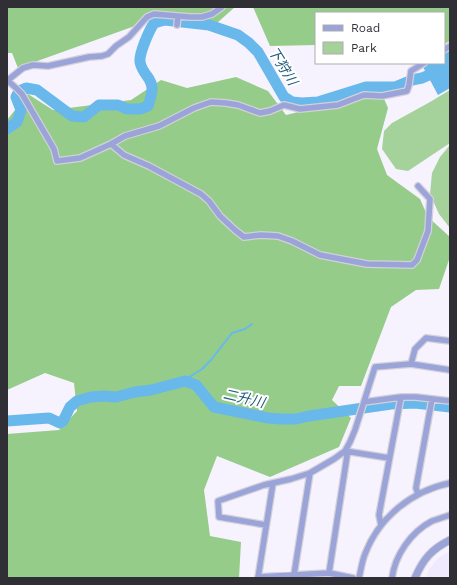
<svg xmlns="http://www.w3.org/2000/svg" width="457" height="585" font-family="'Work Sans','Noto Sans JP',sans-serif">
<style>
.built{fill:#efeafe}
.green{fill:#a4d29a}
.forest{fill:#96cc89}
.water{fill:#68b8eb}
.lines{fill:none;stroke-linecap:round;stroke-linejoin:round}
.stream{stroke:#68b8eb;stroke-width:2}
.river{stroke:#68b8eb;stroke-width:11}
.minor-casing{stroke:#d3d0da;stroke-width:8}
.tertiary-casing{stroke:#d3d0da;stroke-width:9}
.minor{stroke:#9ba4d8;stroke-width:5.5}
.tertiary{stroke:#9ba4d8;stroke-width:7}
.labels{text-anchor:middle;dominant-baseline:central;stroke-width:4;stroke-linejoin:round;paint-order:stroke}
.water-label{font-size:14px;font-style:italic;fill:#215c7f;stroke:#fff}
</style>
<rect width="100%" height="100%" fill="#f6f3fe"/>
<path class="built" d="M450,551V578H426L430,568L438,558Z"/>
<path class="green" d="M450,90V143L408,171L396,169L382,149L384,131L392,123L430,102Z
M450,145V228L439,214L430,194L432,173L440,157Z"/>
<path class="forest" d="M7,7H235L217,23L157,18L18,68L12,53H7Z
M253,7H450V41L444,44V13H316V45L270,46Z
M236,77L268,91L286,115L381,92L388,108L377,149L387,175L420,199L428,217L450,237V257L439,289L416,290L391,307L361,386H339L332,400L351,418L339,447L270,477L217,456L204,490L210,536L241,542L239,578H7V434L59,430L77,411L74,383L45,373L7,390V120L28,94L53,110L131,100L161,80L187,88Z"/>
<path class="water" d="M450,50V88L438,95L423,67L430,63H444V54Z"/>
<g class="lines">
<path class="stream" d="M183,381L202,369L211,360L232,333L245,329L252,324"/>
<path class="river" d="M7,129L17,122L21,110L16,97L19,91L26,88L37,90L72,116L84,117L99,105H118L127,109H140L148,106C152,94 155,86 147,76C144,72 141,67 140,62C139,53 149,31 154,23L165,20L209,25L238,35L249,43L258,52L284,97L292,102L302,103L318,102L366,87H395L412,80L422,78L429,75
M7,421L49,418L60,423L63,421L70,407L77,401L91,397L103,396L116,397L135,392L151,390L185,381L196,385L214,407L268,418L281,419H296L309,416L391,404L415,403L450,407"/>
<g class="minor-casing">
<path id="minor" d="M177,25L178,16
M444,50L450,46
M7,80L16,88L22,94L54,149L57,161L80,158L111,144L125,136L159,126L194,108L211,102L226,103L238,105L260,113L270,111L284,105L300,109L338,105L364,95L382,96L407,91L409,85L411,71L424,63
M8,80L23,68L33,65L48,66L89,57L102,56L108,54L116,46L129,37L147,17L154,14L190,17H202L212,14L222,7
M111,144L124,155L149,166L201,194L209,201L220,216L235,230L244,237L261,235L278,236L292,241L320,255L367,264L412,265L417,260L428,231L430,199L418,186
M411,364L415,349L426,338L450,341
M364,402L401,397H416L450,401
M345,451L389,458
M418,494L416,488L432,399
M266,525L219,517L218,501L264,485L291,479L310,473L334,459L345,451L350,442L355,430L375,367L411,364L450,370
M381,525L379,515L401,397
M329,573L347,456L345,451
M294,575L310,473
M258,577L329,573L353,578
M258,578L273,483
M359,578C361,570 362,561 365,554C379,517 412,491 450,483
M392,578C395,555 411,532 432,521C438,519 444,517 450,515"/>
</g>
<g class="tertiary-casing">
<path id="tertiary" d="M415,578C423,559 432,549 450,540"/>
</g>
<use href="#minor" class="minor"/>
<use href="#tertiary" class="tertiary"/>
</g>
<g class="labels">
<g class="water-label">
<text transform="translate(283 66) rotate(58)">下狩川</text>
<text transform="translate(244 398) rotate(13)">二升川</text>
</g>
</g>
<rect width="457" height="585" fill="none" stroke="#312f36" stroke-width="16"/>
<rect x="315" y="12" width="130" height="52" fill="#ffffff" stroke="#adacaf"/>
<rect x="323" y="25" width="20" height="6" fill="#9ba4d8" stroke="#adacaf"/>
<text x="351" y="32" font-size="12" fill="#312f36">Road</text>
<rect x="323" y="42" width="20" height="12" fill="#a4d29a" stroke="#adacaf"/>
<text x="351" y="52" font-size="12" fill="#312f36">Park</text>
</svg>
